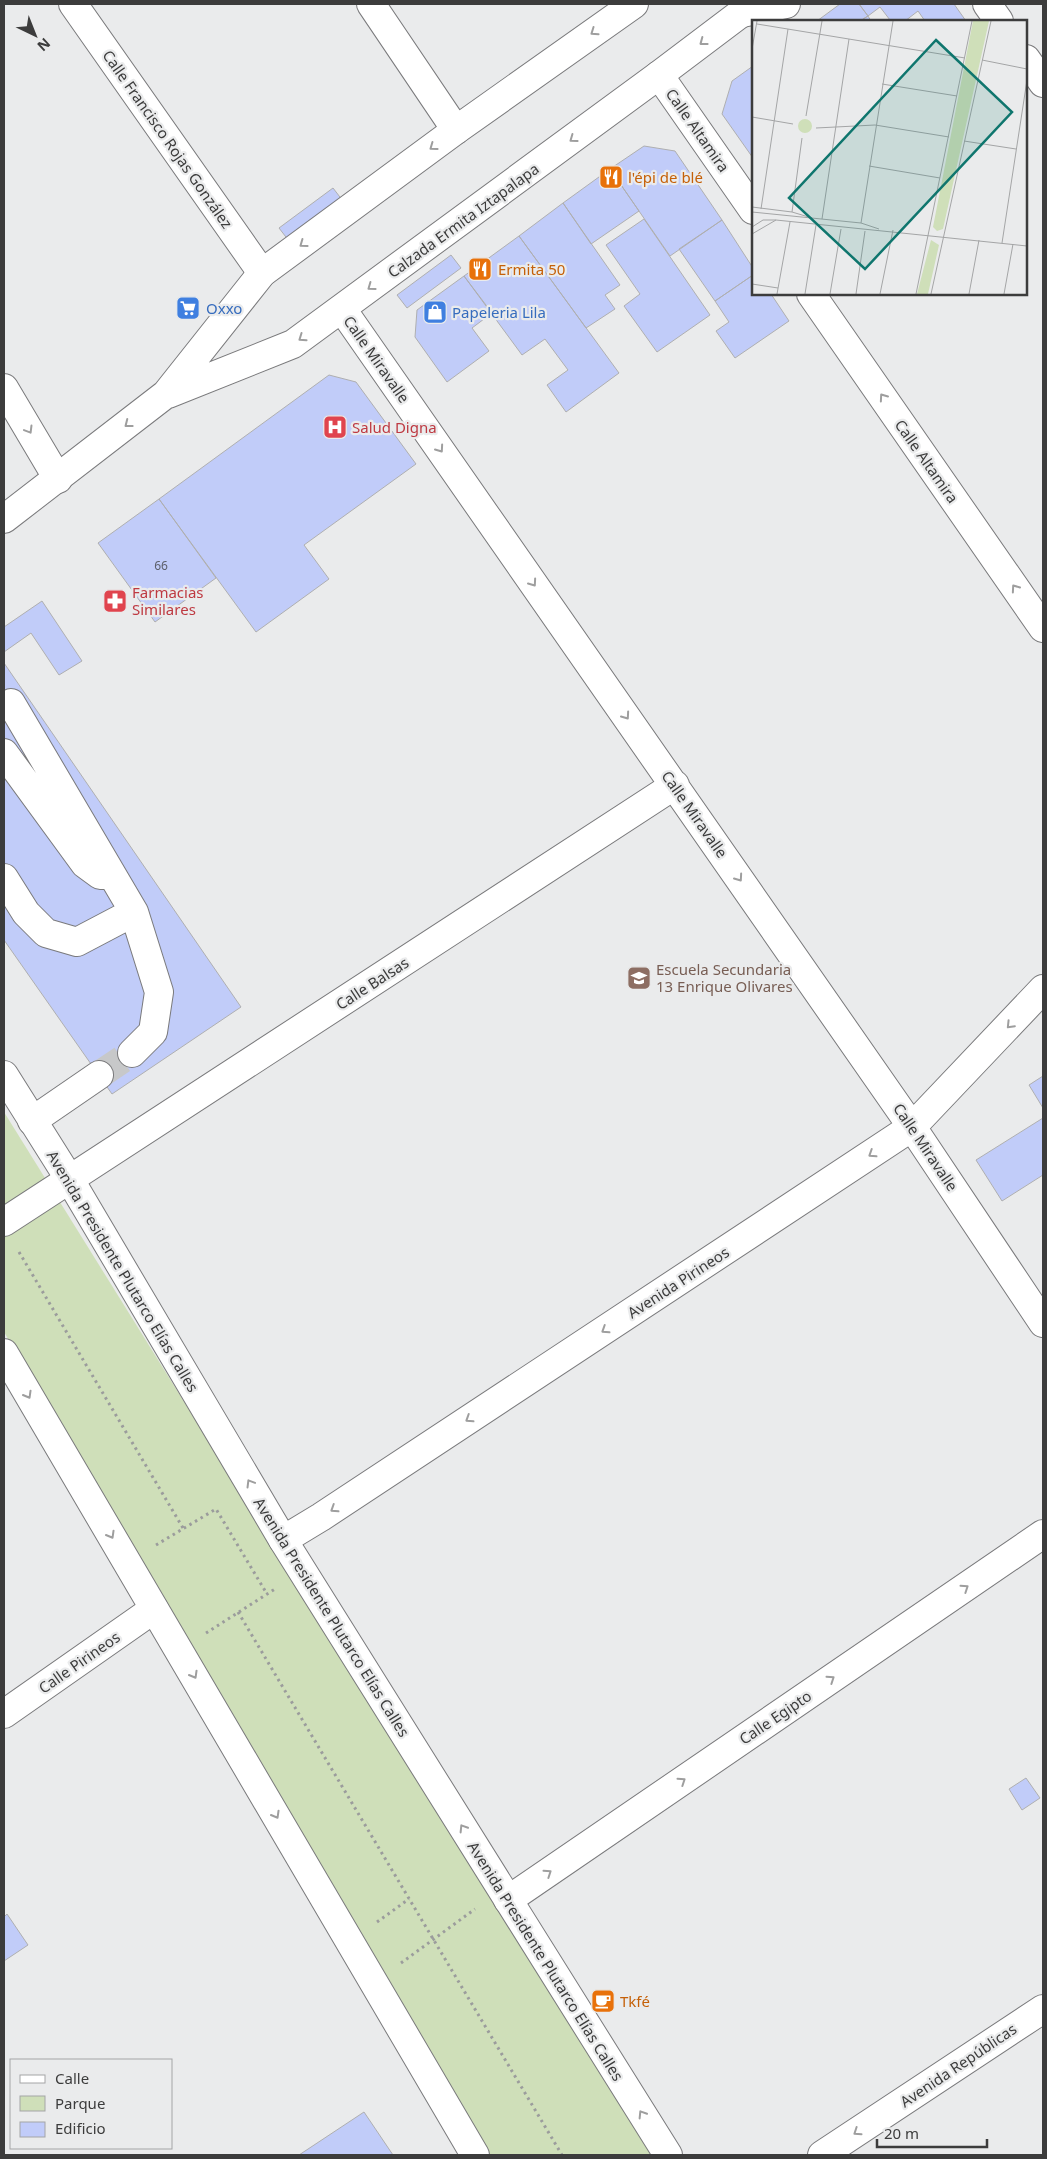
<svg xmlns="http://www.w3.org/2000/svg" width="1047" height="2159" font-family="'Noto Sans',sans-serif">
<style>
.green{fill:#cfdfb9}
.building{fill:#c1ccf9;stroke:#afafb0}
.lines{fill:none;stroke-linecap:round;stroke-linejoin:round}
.minor-tunnel{stroke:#c7c8c9;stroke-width:28;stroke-dasharray:28 14;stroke-linecap:butt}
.minor-casing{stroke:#7a7a7c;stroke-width:30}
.major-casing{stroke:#7a7a7c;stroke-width:30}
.path{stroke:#9b9c9c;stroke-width:3;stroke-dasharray:2.5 4;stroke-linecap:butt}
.minor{stroke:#fff;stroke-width:28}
.major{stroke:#fff;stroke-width:28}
.oneway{stroke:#9e9e9e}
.labels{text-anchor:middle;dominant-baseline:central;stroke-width:4.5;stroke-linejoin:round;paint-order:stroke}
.number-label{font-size:12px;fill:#5d606b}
.street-label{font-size:15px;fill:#3c3c3c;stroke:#eaebec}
.food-label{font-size:15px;fill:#c56008;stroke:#eaebec;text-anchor:start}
.shop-label{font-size:15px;fill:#366cbe;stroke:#eaebec;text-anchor:start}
.health-label{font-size:15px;fill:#be3a42;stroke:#eaebec;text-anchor:start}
.education-label{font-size:15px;fill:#785e54;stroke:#eaebec;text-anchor:start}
.inset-road{fill:none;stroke:#a4a5a6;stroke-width:1}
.view{fill:#0f766e;fill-opacity:0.15;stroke:#0f766e;stroke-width:2.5}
.inset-edge{fill:none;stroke:#3c3c3c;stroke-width:2.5}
</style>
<rect width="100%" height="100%" fill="#eaebec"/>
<path class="green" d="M4,1112L652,2155H487L4,1332Z"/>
<path class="building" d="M840,4H859L868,16L860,21H817Z
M859,4H954L966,21H925L918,11L905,21L890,20L880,7L868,16Z
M868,16L871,21H860Z
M753,66V158L722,114L732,81Z
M644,146L675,151L722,220L670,256L610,169Z
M610,169L639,211L591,244L563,203Z
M333,188L343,201L289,241L279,228Z
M563,203L620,285L605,295L615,309L586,328L519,236Z
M644,219L710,315L657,352L624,306L640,294L606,245Z
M722,220L753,268V275L715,301L679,249Z
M519,236L619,373L566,412L547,385L568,370L545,339L522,355L464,276Z
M451,255L461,268L407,308L397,295Z
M753,275V294H771L789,321L735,358L716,331L729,322L715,301Z
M464,276L492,313L472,328L489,351L447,382L415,337L417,310Z
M329,375L356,382L416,464L304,545L329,579L256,632L159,499Z
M159,499L216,578L155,622L98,543Z
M42,601L82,661L59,675L31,633L4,652V627Z
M4,663L241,1007L112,1094L4,940Z
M1043,1076V1108L1029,1085Z
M1043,1118V1175L1002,1201L976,1160Z
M1026,1778L1040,1798L1022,1810L1009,1789Z
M7,1914L28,1945L4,1961V1917Z
M364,2112L393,2155H299Z"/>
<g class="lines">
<path class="minor-tunnel" d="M99,1075L132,1053"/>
<g class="minor-casing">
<path id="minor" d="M73,4L262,273
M371,4L456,130
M987,4L999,21
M742,13L786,4
M1026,59L1043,83
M659,75L753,210
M811,294L1043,628
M342,309L912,1127L1043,1323
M4,388L58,479
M11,703L134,912L159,992L153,1032L132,1053
M4,753L85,864L100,875H104
M4,878L26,913L46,933L77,942L134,912
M32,1121L99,1075
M4,1222L675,785
M283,1540L321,1517L912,1127L1043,989
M4,1714L154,1609
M508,1900L1043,1534
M822,2155L1043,2009"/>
</g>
<g class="major-casing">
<path id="major" d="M168,394L293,344L659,75L753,4
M4,519L166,394L262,273L456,130L634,4
M4,1075L70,1180L283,1540L668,2155
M4,1353L475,2155"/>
</g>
<path class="path" d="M19,1252L183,1528
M156,1545L216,1509L267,1594
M238,1612L562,2155
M206,1633L275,1589
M377,1922L409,1899
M401,1963L475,1909"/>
<use href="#minor" class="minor"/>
<use href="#major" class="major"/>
</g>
<defs><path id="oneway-chevron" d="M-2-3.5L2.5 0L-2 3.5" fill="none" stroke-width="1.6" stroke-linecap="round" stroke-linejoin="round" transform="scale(1.25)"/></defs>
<g class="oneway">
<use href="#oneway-chevron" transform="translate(594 32) rotate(145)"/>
<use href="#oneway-chevron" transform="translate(703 42) rotate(143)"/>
<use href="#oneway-chevron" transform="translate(573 139) rotate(144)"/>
<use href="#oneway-chevron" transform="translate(433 147) rotate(144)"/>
<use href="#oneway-chevron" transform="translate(303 244) rotate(144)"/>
<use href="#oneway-chevron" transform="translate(371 287) rotate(144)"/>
<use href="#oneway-chevron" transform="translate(302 338) rotate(145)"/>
<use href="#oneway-chevron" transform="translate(883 397) rotate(-125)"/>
<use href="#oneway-chevron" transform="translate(128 424) rotate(142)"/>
<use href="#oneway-chevron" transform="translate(29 430) rotate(59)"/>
<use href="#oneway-chevron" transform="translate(440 449) rotate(55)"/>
<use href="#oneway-chevron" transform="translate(533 583) rotate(55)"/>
<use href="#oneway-chevron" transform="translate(1015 588) rotate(-125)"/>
<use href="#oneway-chevron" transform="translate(626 716) rotate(55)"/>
<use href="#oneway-chevron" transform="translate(739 878) rotate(55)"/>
<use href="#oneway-chevron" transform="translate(1010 1025) rotate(134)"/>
<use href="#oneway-chevron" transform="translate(872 1154) rotate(147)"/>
<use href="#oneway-chevron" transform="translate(605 1330) rotate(147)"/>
<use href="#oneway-chevron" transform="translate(28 1395) rotate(60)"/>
<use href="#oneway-chevron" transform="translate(469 1419) rotate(147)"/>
<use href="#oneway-chevron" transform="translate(250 1483) rotate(-121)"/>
<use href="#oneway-chevron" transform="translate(334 1509) rotate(147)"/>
<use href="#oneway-chevron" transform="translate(111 1535) rotate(60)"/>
<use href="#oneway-chevron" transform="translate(965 1588) rotate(-34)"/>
<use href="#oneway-chevron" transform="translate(194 1675) rotate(60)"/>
<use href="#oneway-chevron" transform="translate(831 1679) rotate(-34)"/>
<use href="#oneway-chevron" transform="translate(682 1781) rotate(-34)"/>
<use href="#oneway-chevron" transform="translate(276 1815) rotate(60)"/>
<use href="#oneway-chevron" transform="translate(463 1828) rotate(-122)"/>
<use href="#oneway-chevron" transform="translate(548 1873) rotate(-34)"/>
<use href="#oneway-chevron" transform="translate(642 2114) rotate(-122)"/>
<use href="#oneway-chevron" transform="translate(857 2132) rotate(146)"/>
</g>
<defs>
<g id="restaurant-square" transform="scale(1.25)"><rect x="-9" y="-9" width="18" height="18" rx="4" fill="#e8710a" stroke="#eaebec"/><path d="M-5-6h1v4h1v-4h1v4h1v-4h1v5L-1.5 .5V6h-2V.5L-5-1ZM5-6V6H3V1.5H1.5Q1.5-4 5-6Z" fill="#fff"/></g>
<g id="supermarket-square" transform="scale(1.25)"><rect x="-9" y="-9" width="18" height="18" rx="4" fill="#3f7fe0" stroke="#eaebec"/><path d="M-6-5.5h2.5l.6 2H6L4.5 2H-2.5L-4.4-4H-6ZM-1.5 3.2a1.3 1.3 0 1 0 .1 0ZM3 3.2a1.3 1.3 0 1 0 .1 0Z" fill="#fff"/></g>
<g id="shop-square" transform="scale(1.25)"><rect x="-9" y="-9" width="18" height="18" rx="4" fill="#3f7fe0" stroke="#eaebec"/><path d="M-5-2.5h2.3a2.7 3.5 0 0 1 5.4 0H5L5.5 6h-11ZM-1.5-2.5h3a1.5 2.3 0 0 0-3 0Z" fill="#fff"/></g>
<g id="hospital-square" transform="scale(1.25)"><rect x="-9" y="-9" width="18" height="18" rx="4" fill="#e0444e" stroke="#eaebec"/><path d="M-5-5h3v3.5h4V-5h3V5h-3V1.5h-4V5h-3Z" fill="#fff"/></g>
<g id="pharmacy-square" transform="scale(1.25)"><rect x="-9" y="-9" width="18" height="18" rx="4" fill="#e0444e" stroke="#eaebec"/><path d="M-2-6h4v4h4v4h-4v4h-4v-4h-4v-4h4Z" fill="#fff"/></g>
<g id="school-square" transform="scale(1.25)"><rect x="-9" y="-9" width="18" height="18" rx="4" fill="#8d6e63" stroke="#eaebec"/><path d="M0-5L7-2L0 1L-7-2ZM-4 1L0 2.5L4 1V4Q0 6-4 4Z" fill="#fff"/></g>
<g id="cafe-square" transform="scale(1.25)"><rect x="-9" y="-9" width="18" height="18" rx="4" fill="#e8710a" stroke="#eaebec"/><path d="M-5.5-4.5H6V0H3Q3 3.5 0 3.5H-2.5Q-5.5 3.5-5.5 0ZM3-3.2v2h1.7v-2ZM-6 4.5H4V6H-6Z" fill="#fff"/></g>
</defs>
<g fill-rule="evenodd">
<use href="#restaurant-square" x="611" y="177"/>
<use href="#restaurant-square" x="480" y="269"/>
<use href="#supermarket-square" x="188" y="308"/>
<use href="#shop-square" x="435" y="312"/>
<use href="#hospital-square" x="335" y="427"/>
<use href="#pharmacy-square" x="115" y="601"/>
<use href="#school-square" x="639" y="978"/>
<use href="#cafe-square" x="603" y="2001"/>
</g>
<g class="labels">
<g class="number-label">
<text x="161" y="565">66</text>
</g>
<g class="street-label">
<text transform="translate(698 130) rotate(55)">Calle Altamira</text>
<text transform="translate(168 139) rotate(55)">Calle Francisco Rojas González</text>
<text transform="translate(463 220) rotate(-36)">Calzada Ermita Iztapalapa</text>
<text transform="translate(377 359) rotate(55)">Calle Miravalle</text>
<text transform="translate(927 461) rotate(55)">Calle Altamira</text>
<text transform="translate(695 814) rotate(55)">Calle Miravalle</text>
<text transform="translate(372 983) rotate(-33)">Calle Balsas</text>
<text transform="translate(926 1147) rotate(56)">Calle Miravalle</text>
<text transform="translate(123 1271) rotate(59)">Avenida Presidente Plutarco Elías Calles</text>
<text transform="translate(678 1282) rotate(-33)">Avenida Pirineos</text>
<text transform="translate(332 1617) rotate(58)">Avenida Presidente Plutarco Elías Calles</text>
<text transform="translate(79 1662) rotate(-35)">Calle Pirineos</text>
<text transform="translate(775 1717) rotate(-34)">Calle Egipto</text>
<text transform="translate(546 1961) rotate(58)">Avenida Presidente Plutarco Elías Calles</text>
<text transform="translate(958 2065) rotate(-34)">Avenida Repúblicas</text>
</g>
<g class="food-label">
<text x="628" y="177">l'épi de blé</text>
<text x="498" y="269">Ermita 50</text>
<text x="620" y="2001">Tkfé</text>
</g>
<g class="shop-label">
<text x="206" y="308">Oxxo</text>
<text x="452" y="312">Papeleria Lila</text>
</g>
<g class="health-label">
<text x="352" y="427">Salud Digna</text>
<text x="132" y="592">Farmacias<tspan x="132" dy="17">Similares</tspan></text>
</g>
<g class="education-label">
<text x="656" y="969">Escuela Secundaria<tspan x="656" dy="17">13 Enrique Olivares</tspan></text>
</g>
</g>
<g transform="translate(752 20)">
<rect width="275" height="275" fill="#eaebec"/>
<path d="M221,1H237L191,209L185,211L181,207ZM46 106a7 7 0 1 1 14 0a7 7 0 1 1-14 0ZM179,220L187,225L176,274H165Z" fill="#cfdfb9"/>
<path class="inset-road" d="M5,4L213,38M0,29L5,1M230,40L275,49M130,64L205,76M54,96L70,1M0,97L41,104M64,108L123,105L197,117M50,118L40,192L60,198M212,121L264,129M117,146L188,158M0,187L40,192M9,189L36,9M0,192L109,203L127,209M70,199L97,19M109,203L141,1M0,207L11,200H24L275,226M0,214L24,200M250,223L275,60M0,264L26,268M25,274L38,202M53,274L64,205M78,274L89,209M104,274L113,211M128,274L141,210M164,274L220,1M179,274L239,1M217,274L227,220M252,274L261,224"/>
<path class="view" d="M184,20L260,92L113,249L37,178Z"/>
<rect width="275" height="275" class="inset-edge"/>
</g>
<rect width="1047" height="2159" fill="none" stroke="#3c3c3c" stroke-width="10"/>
<rect x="10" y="2059" width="162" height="90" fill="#eaebec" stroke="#a4a5a6"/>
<rect x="20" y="2075" width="25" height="8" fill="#ffffff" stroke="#a4a5a6"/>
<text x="55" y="2084" font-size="15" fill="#3c3c3c">Calle</text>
<rect x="20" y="2096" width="25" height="15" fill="#cfdfb9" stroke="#a4a5a6"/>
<text x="55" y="2109" font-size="15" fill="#3c3c3c">Parque</text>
<rect x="20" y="2122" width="25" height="15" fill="#c1ccf9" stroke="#a4a5a6"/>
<text x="55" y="2134" font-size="15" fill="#3c3c3c">Edificio</text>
<g transform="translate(35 35) rotate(137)" stroke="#eaebec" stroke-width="4" paint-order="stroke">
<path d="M0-4L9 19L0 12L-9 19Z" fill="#3c3c3c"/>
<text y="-8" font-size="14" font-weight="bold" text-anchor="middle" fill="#3c3c3c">N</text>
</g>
<path d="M877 2139v8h110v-8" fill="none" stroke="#3c3c3c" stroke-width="2.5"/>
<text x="884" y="2139" font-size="15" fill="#3c3c3c" stroke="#eaebec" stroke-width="4" paint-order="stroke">20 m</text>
</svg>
